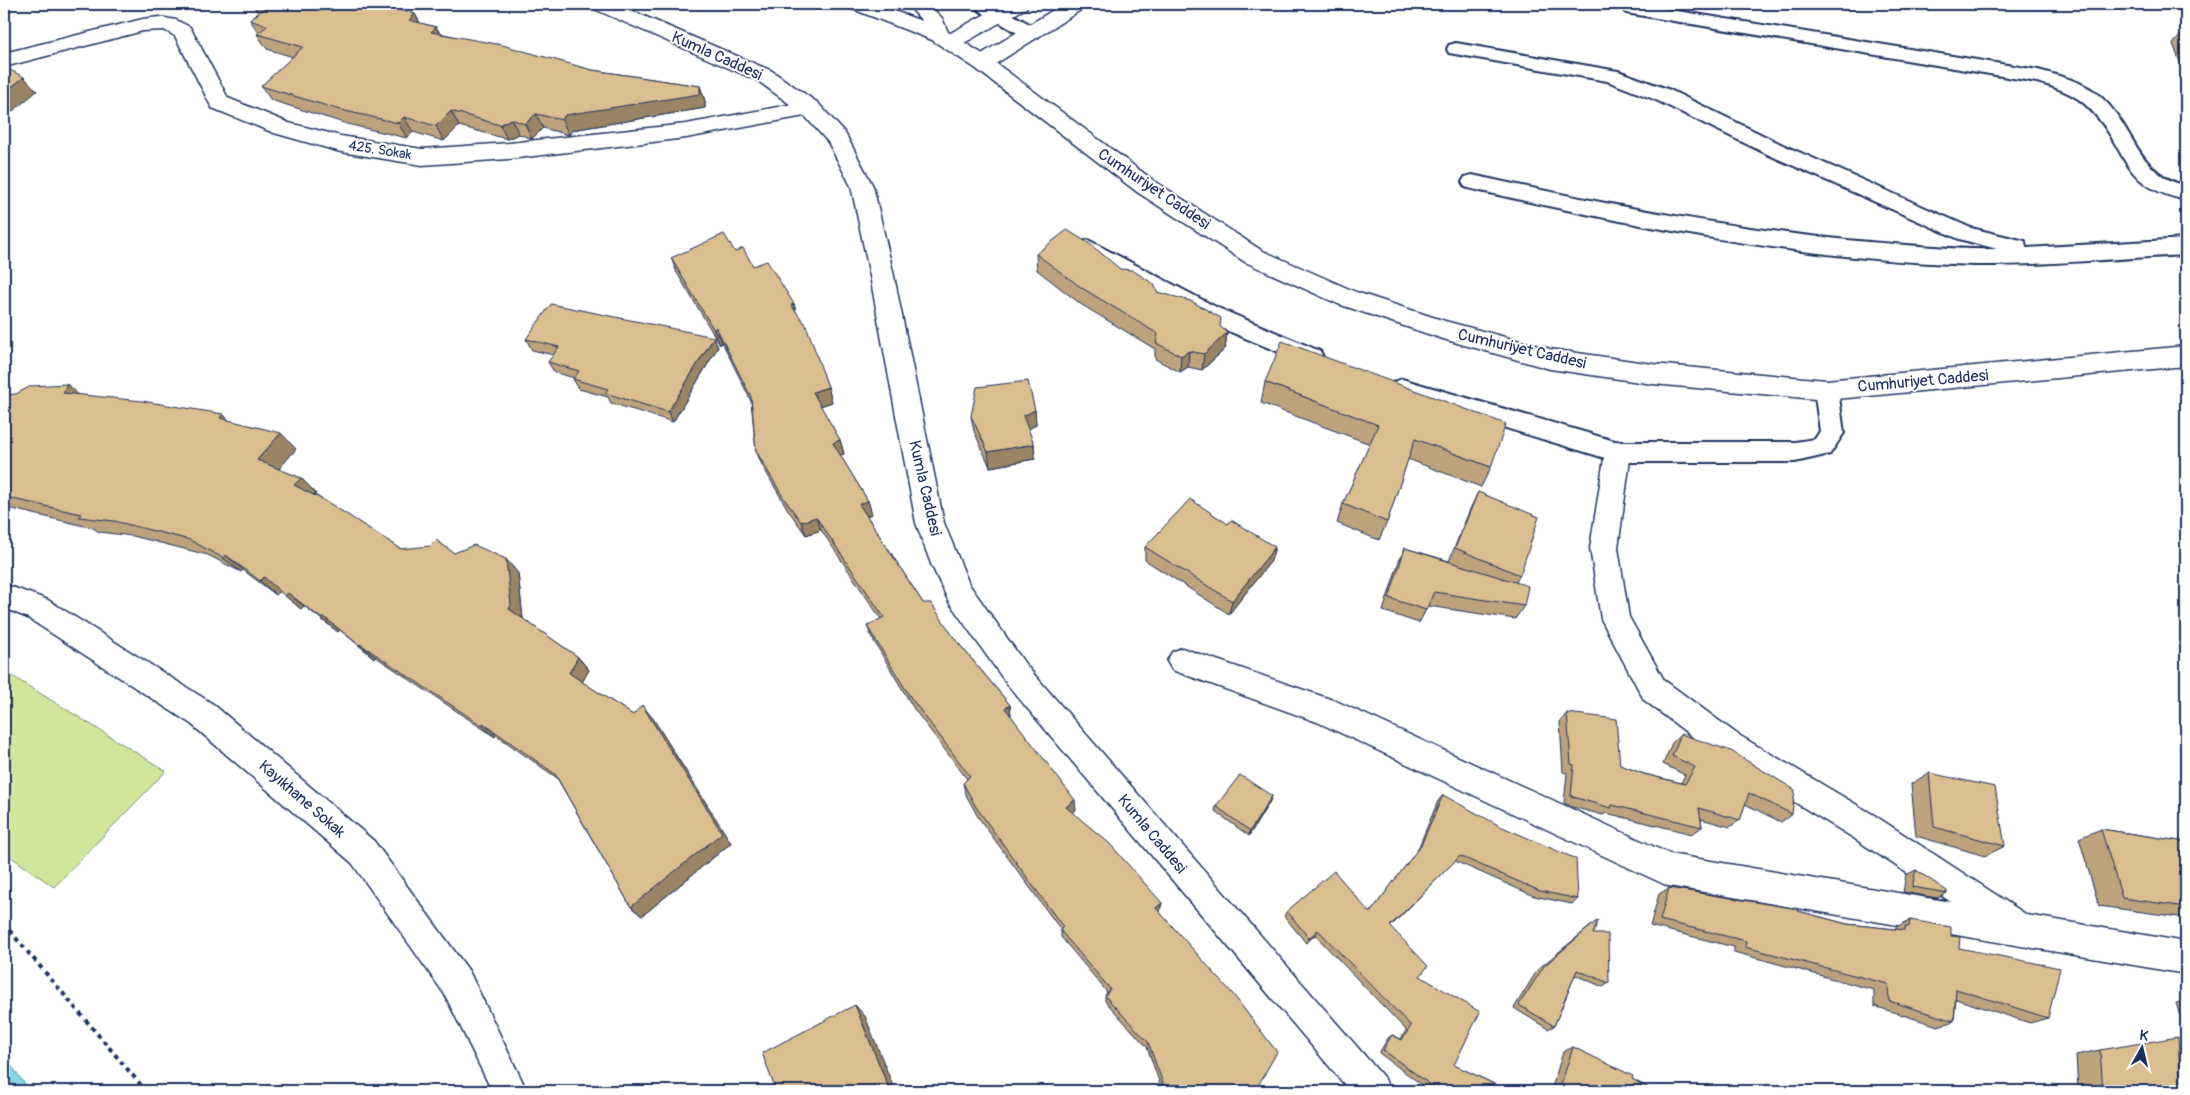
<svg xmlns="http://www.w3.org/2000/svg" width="2190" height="1095" font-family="Pangolin,sans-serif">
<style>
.green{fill:#d0e79c;stroke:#768b7d}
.water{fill:#85d4e2;stroke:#5b92ad}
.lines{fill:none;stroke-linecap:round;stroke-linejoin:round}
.lane-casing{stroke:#1b2f5e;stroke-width:4}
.street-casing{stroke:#1b2f5e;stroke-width:3}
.secondary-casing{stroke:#1b2f5e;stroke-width:3}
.path{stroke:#1b2f5e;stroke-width:4;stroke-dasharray:4.5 4.5;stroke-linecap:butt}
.lane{fill:#fff;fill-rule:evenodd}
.street{fill:#fff;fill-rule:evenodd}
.secondary{fill:#fff;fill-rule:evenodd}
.wall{fill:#bca37b;stroke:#1b2f5e}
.shaded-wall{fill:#998564;stroke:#1b2f5e}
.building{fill:#dbbe8f;stroke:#1b2f5e}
.labels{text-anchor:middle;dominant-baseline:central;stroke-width:4;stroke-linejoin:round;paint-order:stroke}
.far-street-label{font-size:14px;fill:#1b2f5e;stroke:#fff}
.street-label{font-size:16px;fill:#1b2f5e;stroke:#fff}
</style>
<rect width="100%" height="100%" fill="#fff"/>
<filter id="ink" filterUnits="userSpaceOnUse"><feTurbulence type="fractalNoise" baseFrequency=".02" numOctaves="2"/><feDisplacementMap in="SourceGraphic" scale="10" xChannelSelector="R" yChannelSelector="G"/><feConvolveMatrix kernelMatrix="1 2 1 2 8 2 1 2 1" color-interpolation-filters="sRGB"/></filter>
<g filter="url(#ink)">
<path class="green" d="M4,671L166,771L54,887L4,852Z"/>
<path class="water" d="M4,1056L30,1091H4Z"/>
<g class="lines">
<g class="lane-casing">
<path id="lane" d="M972,4H994L1038,29L1040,33L1038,37H1024L975,8Z
M1635,4L2038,70C2059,76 2084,81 2101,97C2135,128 2136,173 2186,186V200C2116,185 2130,148 2088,107C2074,93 2055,87 2037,82L1626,13L1623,9L1626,5Z
M1456,43L1618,71L1670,90L1783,145L1971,228L2025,241L2026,248L2186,239V255C2116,258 2045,266 1975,265C1805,260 1637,227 1472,189L1465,187L1462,182L1465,177L1472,175C1603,204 1735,230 1869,242C1911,245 1954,250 1997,249L1959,239L1769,155L1656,100L1607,81L1449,53L1447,49L1449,45Z
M1088,240L1218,308L1320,351L1323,357L1320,363L1312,366L1202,320L1080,253L1077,248L1080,243Z
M1402,379L1618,442H1795L1815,439L1820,431L1814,390L1818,384L1826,381L1834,384L1838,390L1844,433L1830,454L1795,462H1618L1394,394L1390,388L1394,382Z"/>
</g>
<g class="street-casing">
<path id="street" d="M1004,4H1029L1026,8L957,47L950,49L943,47L940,42L943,37Z
M1063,4H1087L1084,8L989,68L982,70L975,68L972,63L975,58Z
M159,17L176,20L190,27L228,98L289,123L341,136L422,149L509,143L686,124L810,101L818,103L821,108L818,113L810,115L686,138L509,159L422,165L341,152L274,133L212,108L175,36L164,30L143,31L4,67V53L143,19Z
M1618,441L1627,444L1631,452L1618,548L1629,617L1664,680L1737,734L1874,815L2027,915L2186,942V974L1668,886L1317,722L1172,670L1167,661L1172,652L1182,648L1336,701L1670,854L1951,902L1852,837L1715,754L1644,700L1601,619L1590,548L1605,452L1609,444Z"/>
</g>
<g class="secondary-casing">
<path id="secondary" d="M589,4H616L772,71L818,103L845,133L873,186L894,276L944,523L969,584L1026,665L1385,1079L1390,1091H1350L1006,683L949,602L931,564L916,523L870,276L851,186L828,142L802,113L758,81L592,8Z
M847,4H875L922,21L907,4H928L942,18L948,32L989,58L1153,180L1261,250L1356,292L1445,321L1550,349L1653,364L1826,380L2186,346V366L1826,400L1653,384L1550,369L1443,339L1338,304L1245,262L1137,192L975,68L932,40L850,8Z
M4,584L48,600L213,704L374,841L469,971L527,1091H492L445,995L352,863L191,724L28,618L4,608Z"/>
</g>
<path class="path" d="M4,924L146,1091"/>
<use href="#lane" class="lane"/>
<use href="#street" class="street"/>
<use href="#secondary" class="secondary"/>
</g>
<path class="wall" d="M252,4H376L415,14L420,23L436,27L440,33L592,70L700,86L705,101V108L572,130L569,135L543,128L532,139L519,134L507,139L459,126L444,141L413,132L407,138L347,124L271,100L261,86L293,57L267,49L257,34L259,33L250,20L258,13Z
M2186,29V78L2173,44Z
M735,252L753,266L794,304L796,313L828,387L832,402L820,406L840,440L844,454L840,455L868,501L872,514L867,516L923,603L955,639L1010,705L1011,716L1076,810L1072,812L1162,903L1160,910L1159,911L1255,1091H1164L1162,1090L1147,1047L1105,1001V996L1107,992L1061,937V930L978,817L965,793L963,783L967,779L914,709L872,638L867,626L881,619L821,530L806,535L788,510L762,465L756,451L751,401L722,342L720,345L677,273L671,258Z
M1036,254L1120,269L1157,292L1220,327L1227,333L1225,349L1202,370L1188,367L1180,372L1155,359V349L1082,305L1037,270Z
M526,339L718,347L673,422L611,403L608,397L579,389L573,379L574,378L554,372L548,362L554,355L532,350Z
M1265,382L1491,467L1481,487L1408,459L1387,522L1379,540L1337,523L1343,504L1370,444L1261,403Z
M4,395H79L230,421L296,449L278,469L301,478L316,493L315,495L401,549L454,553L518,573L523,619L578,657L589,670L582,682L633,715L652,717L731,843L642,916L631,907L557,778L496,735L495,737L376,657L374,658L340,630L338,632L304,606L301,609L280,591L276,595L243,570L241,572L208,555L133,536L99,532L93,528L4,507Z
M1035,410L1036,425L1028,429L1034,444L1035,459L990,467L974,431L971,416Z
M1478,492L1520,575L1516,582L1524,606L1515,619L1428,606L1419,623L1383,611L1399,561L1405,548L1449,561L1471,507Z
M1145,547L1271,561L1229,614L1145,560Z
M1567,713L1620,765L1644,774L1681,783L1685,775L1663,764L1672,743L1681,734L1792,814L1781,822L1745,804L1740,820L1730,827L1701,819L1702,827L1692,834L1606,813L1603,815L1572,807L1564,803L1567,773L1563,772L1560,722Z
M1929,773L2005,846L1985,856L1916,836L1911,784Z
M1443,795L1578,899L1572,904L1534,896L1455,861L1390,927L1420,976L1454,1065L1509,1091H1430L1379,1053L1388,1038L1392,1035L1401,1039L1406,1030L1315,935L1306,943L1284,916L1287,911L1370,913L1417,851L1438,801Z
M1272,796L1270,801L1249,836L1215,811L1216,806Z
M2101,829L2186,842V918L2099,906L2079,838Z
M1916,870L1947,893L1937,898L1903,892L1906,875Z
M1669,888L1798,911L1847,924L1895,929L1896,927L1910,920L1951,936L1959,948L2048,1018L2030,1023L1956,999L1954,1021L1938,1026L1874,1006V990L1734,952V947L1650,926L1659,894Z
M1598,920L1593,934L1609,983L1603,987L1575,975L1554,1026L1548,1029L1514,1008L1538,969Z
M2186,1001V1036L2176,1003Z
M1573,1047L1632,1079L1654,1091H1551L1563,1052Z
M2100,1050L2181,1091H2078L2076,1055Z"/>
<path class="shaded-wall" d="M415,14L423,29L409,20Z
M436,27L444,42L431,32Z
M24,77L37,91L13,111L4,116V93Z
M700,86L705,101V108L572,130L569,135L562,120L565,115Z
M451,111L459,126L444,141L436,126Z
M536,114L543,128L532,139L525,124Z
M404,117L413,132L407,138L398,123Z
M511,119L519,134L507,139L500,125Z
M794,304L798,319L791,305Z
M716,327L722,342L720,345L714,330Z
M1227,333L1225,349L1202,370L1204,354Z
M714,337L718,347L673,422L668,412Z
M1189,351L1188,367L1180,372L1181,356Z
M67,384L86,401L63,393Z
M828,387L832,402L817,407L813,392Z
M1035,410L1036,425L1024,431L1023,416Z
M223,414L239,430L220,418Z
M281,433L296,449L273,476L257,460Z
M840,440L844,454L837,456L833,443Z
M1034,444L1035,459L990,467L988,452Z
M301,478L316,493L310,500L294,485Z
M868,501L872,514L863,517L859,504Z
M816,517L821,530L806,535L801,522Z
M1275,547L1271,561L1229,614L1232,601Z
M226,555L243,570L241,572L223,558Z
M506,559L518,573L523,619L509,609Z
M264,577L281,591L276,595L260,581Z
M288,593L304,606L301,609L285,596Z
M324,617L340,630L338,632L322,619Z
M360,644L376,657L374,658L359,645Z
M578,657L589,670L580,686L569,673Z
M642,705L652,717L731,843L642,916L631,907Z
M1010,705L1011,716L1005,708Z
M483,723L496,735L495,737L481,725Z
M1272,796L1270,801L1249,836L1250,831Z
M1075,800L1076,810L1066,816V807Z
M1162,903L1160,910L1155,915L1156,908Z
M1318,930L1315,935L1306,943L1309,938Z
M855,1005L865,1016L895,1091H890Z"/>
<path class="building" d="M268,4H376L415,14L409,20L436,27L431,32L502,45L592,70L700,86V94L565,115L562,120L536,114L525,124L511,119L500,125L451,111L436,126L404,117L398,123L337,109L261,86L303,47L257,34L267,26L250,20L269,4Z
M4,67L24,77L4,93Z
M1067,230L1090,244L1120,269L1132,270L1154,284L1157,292L1191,301L1221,318L1220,326L1227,333L1204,354L1189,351L1181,356L1156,343L1158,334L1082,288L1036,254Z
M724,234L735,252L743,248L753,266L767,261L794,304L791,305L806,325L828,387L813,392L840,440L833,443L868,501L859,504L923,603H931L955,639L1010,705L1005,708L1075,800L1066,807L1109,843L1162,903L1156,908L1232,993L1277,1052L1255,1091H1170L1164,1086L1148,1042L1105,996L1110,989L1060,930L1063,927L976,807L963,783L970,776L911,698L867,626L884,617L816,517L801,522L783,497L756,451L751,397L716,327L714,330L671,258Z
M551,304L714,337L668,412L605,393L608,389L573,379L579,371L548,362L559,347L526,339Z
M1282,341L1506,424L1491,467L1415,439L1387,522L1343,504L1378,425L1265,382Z
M1028,381L1035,410L1023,416L1034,444L988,452L971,416L977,387Z
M67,384L63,393L142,401L223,414L220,418L281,433L257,460L301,478L294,485L329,503L401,549L430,546L436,540L454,553L474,545L506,559L511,605L509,609L578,657L569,673L633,715L642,705L722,833L631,907L555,774L483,723L481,725L360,644L359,645L324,617L322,619L288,593L285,596L264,577L260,581L226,555L223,558L190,540L114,521L79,517L81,514L4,497V395L16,394L31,386Z
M1478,492L1539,517L1520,575L1455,548Z
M1190,499L1228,524L1231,520L1275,547L1232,601L1145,547Z
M1405,548L1528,586L1524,606L1434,592L1426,610L1389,598Z
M1567,713L1616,719L1620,765L1644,774L1685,784L1695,767L1672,756L1681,734L1731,751L1795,790L1792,814L1749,793L1740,820L1699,808L1702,827L1612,805L1611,808L1580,799L1571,796L1574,765L1571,764Z
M1929,773L1995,787L2005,846L1934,827Z
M1240,775L1272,796L1250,831L1216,806Z
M1443,795L1500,826L1576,859L1578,899L1540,891L1460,856L1390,926L1428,966L1420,976L1480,1012L1454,1065L1509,1091H1439L1383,1050L1392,1035L1402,1040L1411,1026L1318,930L1309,938L1287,911L1334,871L1370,913L1421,845Z
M2101,829L2186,842V907L2122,898Z
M1916,870L1947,891V893L1912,887Z
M1669,888L1798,909V911L1847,924L1905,930V926L1909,927L1910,920L1951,927V936L1960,937L1959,948L2060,968L2048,1018L1956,989L1954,1021L1889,1001L1888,984L1745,947L1746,941L1660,920Z
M1598,920L1593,934H1608L1609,983L1577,970L1554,1026L1519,1005L1544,966Z
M855,1005L890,1091H776L762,1053Z
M2178,1037L2181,1091H2103L2100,1050Z
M1573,1047L1633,1076L1632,1079L1654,1091H1559Z"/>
</g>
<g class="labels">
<g class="far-street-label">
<text transform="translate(380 150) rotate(9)">425. Sokak</text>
</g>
<g class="street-label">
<text transform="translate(717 56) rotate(24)">Kumla Caddesi</text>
<text transform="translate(1154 189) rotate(34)">Cumhuriyet Caddesi</text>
<text transform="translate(1522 349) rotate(13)">Cumhuriyet Caddesi</text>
<text transform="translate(1923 381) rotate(-5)">Cumhuriyet Caddesi</text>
<text transform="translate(925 488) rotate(77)">Kumla Caddesi</text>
<text transform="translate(302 799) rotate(41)">Kayıkhane Sokak</text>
<text transform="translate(1152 834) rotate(50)">Kumla Caddesi</text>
</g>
</g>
<rect width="2190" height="1095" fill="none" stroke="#fff" stroke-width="20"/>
<rect x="10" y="10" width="2170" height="1075" fill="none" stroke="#1b2f5e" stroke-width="2" filter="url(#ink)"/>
<g transform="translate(2142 1048) rotate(8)" stroke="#ffffff" stroke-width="4" paint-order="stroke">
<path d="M0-4L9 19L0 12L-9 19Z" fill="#1b2f5e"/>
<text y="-8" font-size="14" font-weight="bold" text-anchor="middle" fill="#1b2f5e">K</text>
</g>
</svg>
